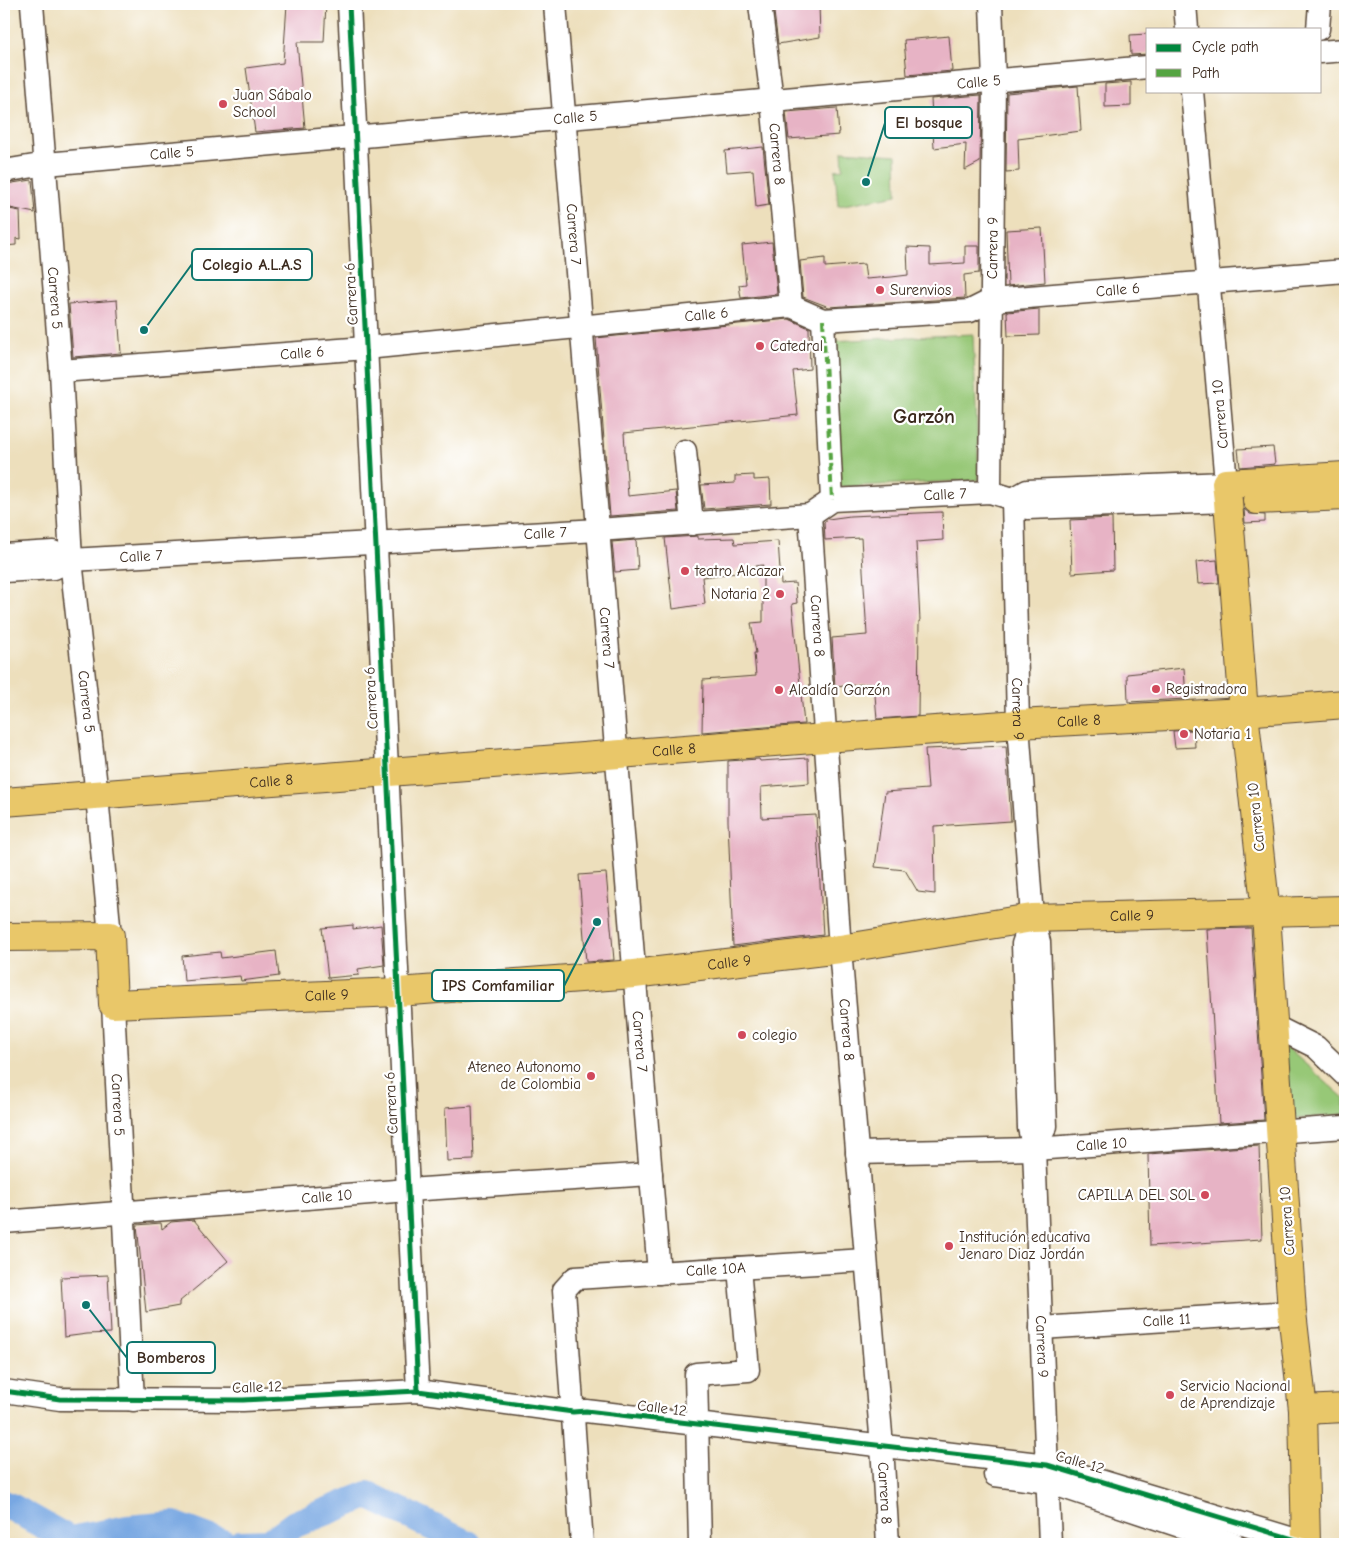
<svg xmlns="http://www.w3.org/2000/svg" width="1349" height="1548" font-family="'Comic Neue',sans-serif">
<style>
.green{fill:#97c877;stroke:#69794a}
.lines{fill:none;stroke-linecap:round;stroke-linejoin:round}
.river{stroke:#78a7e2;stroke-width:28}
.building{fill:#e7b3c5}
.minor-casing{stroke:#564536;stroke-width:25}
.major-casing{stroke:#564536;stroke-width:30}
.minor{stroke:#fff;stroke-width:22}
.major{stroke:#e9c769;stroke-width:28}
.quiet{stroke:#54a441;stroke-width:4;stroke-dasharray:8 4;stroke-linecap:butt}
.cycleway-casing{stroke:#fff;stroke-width:8}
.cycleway{stroke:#00873e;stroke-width:5}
.poi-dot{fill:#d1495b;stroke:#fff;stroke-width:2}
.labels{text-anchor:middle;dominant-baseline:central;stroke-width:4.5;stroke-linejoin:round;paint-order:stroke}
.street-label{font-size:15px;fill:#3b2a1e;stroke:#fff}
.poi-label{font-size:15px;fill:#3b2a1e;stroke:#fff;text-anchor:start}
.district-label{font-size:20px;font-weight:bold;fill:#3b2a1e;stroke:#fff}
.leader{fill:none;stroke:#0f766e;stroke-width:2}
.callout-dot{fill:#0f766e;stroke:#fff;stroke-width:2}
.callout{fill:#fff;stroke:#0f766e;stroke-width:2}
.callout-label{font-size:16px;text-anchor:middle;font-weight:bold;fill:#3b2a1e}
</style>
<rect width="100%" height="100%" fill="#fff"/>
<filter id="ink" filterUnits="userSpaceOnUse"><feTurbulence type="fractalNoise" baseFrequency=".02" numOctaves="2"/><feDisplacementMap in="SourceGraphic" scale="10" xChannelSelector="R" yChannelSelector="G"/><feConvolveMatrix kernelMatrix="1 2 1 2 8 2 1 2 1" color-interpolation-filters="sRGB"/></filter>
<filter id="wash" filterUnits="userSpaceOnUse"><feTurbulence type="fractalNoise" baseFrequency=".0096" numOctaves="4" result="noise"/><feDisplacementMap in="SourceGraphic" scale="20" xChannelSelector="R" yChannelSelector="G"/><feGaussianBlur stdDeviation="1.12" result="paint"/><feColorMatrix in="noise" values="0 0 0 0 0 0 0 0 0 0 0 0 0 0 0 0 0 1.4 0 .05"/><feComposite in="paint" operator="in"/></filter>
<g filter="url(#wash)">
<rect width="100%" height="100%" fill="#eddfbc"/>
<path class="green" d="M842,151L896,155L897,195L838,206L835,170L843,169Z
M973,334L979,480L838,487L831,341Z
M1284,1045L1345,1099V1114L1286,1120Z"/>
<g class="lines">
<path class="river" d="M4,1504L13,1508L70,1540L127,1529L174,1525L225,1544
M240,1544L269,1543L295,1524L368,1495L467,1544"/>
</g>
<g id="blocks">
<path class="building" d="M287,4H326L324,42H297L305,128L255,132L246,68L283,63Z
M773,4H819L820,37L778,44Z
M1148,34V54L1131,55L1130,35Z
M949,36L952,71L907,75L904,40Z
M1131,82V106L1105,107V84Z
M1078,86L1081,131L1018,139L1019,171L1006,172L1007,93Z
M981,95L980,162L965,170L966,144L934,148L931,99Z
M837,108L839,135L789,139L786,112Z
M763,147L769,205L756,207L753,170L727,172L725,151Z
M32,180L35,213L10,208L6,184Z
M4,208L20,211L21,239L16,238V245L4,246Z
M1042,228L1045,282L1008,286L1006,230Z
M772,242L777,294L741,298L739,285L746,284L742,245Z
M965,246H979V273L964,275L965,298L829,307L803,297L800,261L825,258V267L864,264L866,279L892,277L908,275L907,247L930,248V265L965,263Z
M117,300L121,353L73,357L69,304Z
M1039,309V335L1008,336L1007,312Z
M789,319L809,328L810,369L793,371L798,415L624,433L628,496L676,491L678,511L610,516L596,338Z
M1273,447L1275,464L1240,467L1238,449Z
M754,475V480L770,479L771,504L704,509L701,485L735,483V476Z
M1244,509L1250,514L1265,515V522L1245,523Z
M942,512L943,540L916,542L920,621H919L918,716L877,719L874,683L835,687L832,638L867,635L861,538L825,540L824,522L828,519L850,516Z
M1112,518L1113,570L1072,573L1070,520Z
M698,536V539L734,538L735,544L778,541L781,584L795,583L797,603L792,604L804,724L702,732L703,680L756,676L754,653H756L751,623L763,622V565L736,569V573L702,577L705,604L673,609L665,538Z
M636,540L638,570L615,572L612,542Z
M1217,560L1219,583L1198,584L1196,562Z
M1184,668L1186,699L1128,702L1127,674Z
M1194,730L1195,747L1175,748L1173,731Z
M1006,746L1011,821L934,826L935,894L918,892L905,870L875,867L885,792L928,789L925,749Z
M808,758L809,783L761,787L762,818L816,815L823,935L733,946L728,821V761L759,759L760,761Z
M606,873L614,960L586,962L579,875Z
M353,925V929L381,925L384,965L358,969L359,975L328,978L322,928Z
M1251,928L1264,1120L1219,1123L1207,929Z
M276,951L279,976L241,981L240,976L184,981L182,956L220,952L221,958Z
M472,1106L474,1160L447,1161L445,1108Z
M1259,1146L1262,1239L1150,1246L1148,1154Z
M194,1220L228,1261L179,1302V1306L146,1312L137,1225L161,1223L162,1229L171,1222Z
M108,1275L111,1333L87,1334L64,1337L61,1277Z"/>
</g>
</g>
<g filter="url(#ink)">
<use href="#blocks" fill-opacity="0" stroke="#564536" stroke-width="1"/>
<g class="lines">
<g class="minor-casing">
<g id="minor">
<path id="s1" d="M32,4L61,371L71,560L97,796L110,936"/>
<path d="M349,4L418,1391"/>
<path id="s2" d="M555,4L659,1273"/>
<path id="s3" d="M760,4L772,100L791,306"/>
<path d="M1185,4L1187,29"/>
<path d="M1318,29L1320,4"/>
<path d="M1320,52L1345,50"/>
<path id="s4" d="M4,171L46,164L1148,67"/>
<path d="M823,320L832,500"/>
<path id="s5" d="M61,371L366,348L791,306L823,320L970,311L992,300L1345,271"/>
<path d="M685,451L692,524"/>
<path id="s6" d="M990,492L994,81L991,4"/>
<path id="s7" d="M1013,499L1018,724L1032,918L1039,942L1046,1126L1034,1149"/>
<path d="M1013,499L1027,491L1226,483L1192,91"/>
<path id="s8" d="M810,515L840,949L882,1446L888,1544"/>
<path d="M4,555L53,552L71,560"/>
<path id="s9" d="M4,571L54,568L71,560L598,530L810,515L832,500L990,492L1013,499L1027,508L1228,501"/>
<path id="s10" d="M1032,918L1023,944L1029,1128L1034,1149L1050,1544"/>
<path id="s11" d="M113,1004L133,1400"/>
<path d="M1272,1025L1316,1047L1345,1075"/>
<path id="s12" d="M857,1153L1034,1149L1345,1127"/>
<path id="s13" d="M4,1222L408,1190L651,1174"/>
<path id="s14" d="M1041,1328L1292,1312"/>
<path d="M4,1391L60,1399L243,1400L418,1391L573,1412L586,1411L1047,1465L1306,1543"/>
<path d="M995,1475L1048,1482L1234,1544"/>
<path id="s15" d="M582,1544L564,1290L575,1278L865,1260"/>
<path d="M700,1544L696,1374L748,1370L739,1268"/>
</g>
</g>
<g class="major-casing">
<g id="major">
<path d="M1257,500L1345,496"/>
<path id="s16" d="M4,802L825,738L1018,724L1244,712L1345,704"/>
<path id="s17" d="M4,937L110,936L113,1004L398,992L634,974L840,949L1032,918L1345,910"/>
<path d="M1303,1410L1345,1408"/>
<path d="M1306,1544L1303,1410L1292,1312L1266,913L1244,712L1228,501L1226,483L1345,476"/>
</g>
</g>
<use href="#minor" class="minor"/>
<use href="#major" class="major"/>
<path class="quiet" d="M823,320L832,500"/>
<g class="cycleway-casing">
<path id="cycleway" d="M349,4L418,1391
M4,1391L60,1399L243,1400L418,1391L573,1412L586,1411L1047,1465L1306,1543"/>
</g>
<use href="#cycleway" class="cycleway"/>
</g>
</g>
<g class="poi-dot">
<circle cx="223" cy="104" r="5"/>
<circle cx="880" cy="290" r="5"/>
<circle cx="760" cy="346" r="5"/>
<circle cx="685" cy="571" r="5"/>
<circle cx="780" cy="594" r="5"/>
<circle cx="1156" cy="689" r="5"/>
<circle cx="779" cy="690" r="5"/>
<circle cx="1184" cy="734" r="5"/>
<circle cx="742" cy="1035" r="5"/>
<circle cx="591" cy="1076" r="5"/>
<circle cx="1205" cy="1195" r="5"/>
<circle cx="949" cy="1246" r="5"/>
<circle cx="1170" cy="1395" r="5"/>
</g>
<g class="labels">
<g class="street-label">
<text stroke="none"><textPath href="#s4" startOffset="979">Calle 5</textPath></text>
<text stroke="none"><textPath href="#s4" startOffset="574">Calle 5</textPath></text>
<text stroke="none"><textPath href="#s4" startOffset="169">Calle 5</textPath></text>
<text stroke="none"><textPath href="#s3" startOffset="151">Carrera 8</textPath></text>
<text stroke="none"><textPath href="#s2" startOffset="231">Carrera 7</textPath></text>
<text stroke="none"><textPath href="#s6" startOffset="244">Carrera 9</textPath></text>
<text stroke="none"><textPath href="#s5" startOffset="1066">Calle 6</textPath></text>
<text transform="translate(351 294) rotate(-93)">Carrera 6</text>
<text stroke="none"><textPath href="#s1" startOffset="295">Carrera 5</textPath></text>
<text stroke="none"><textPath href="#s5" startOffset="648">Calle 6</textPath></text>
<text stroke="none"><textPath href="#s5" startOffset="242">Calle 6</textPath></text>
<text transform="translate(1220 414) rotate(-95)">Carrera 10</text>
<text stroke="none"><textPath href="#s9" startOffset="949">Calle 7</textPath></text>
<text stroke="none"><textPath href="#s9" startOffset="544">Calle 7</textPath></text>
<text stroke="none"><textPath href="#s9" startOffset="139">Calle 7</textPath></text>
<text stroke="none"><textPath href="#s8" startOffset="111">Carrera 8</textPath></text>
<text stroke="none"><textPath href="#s2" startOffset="636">Carrera 7</textPath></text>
<text transform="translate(371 698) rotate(-93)">Carrera 6</text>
<text stroke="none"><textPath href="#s1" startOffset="700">Carrera 5</textPath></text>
<text stroke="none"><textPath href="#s7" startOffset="210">Carrera 9</textPath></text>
<text stroke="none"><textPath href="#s16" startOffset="1078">Calle 8</textPath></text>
<text stroke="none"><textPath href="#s16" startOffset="672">Calle 8</textPath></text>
<text stroke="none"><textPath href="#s16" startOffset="268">Calle 8</textPath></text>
<text transform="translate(1256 817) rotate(-96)">Carrera 10</text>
<text stroke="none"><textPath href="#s17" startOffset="1198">Calle 9</textPath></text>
<text stroke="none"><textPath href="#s17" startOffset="792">Calle 9</textPath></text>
<text stroke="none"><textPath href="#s17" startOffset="388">Calle 9</textPath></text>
<text stroke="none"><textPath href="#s8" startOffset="516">Carrera 8</textPath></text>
<text stroke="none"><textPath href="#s2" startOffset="1041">Carrera 7</textPath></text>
<text transform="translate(391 1103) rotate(-93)">Carrera 6</text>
<text stroke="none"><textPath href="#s11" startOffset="101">Carrera 5</textPath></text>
<text stroke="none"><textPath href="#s12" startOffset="245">Calle 10</textPath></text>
<text stroke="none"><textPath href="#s13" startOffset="324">Calle 10</textPath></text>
<text transform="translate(1287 1221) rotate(-94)">Carrera 10</text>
<text stroke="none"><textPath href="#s15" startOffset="412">Calle 10A</textPath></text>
<text stroke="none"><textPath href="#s14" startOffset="126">Calle 11</textPath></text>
<text stroke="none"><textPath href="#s10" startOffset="431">Carrera 9</textPath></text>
<text transform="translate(257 1387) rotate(-2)">Calle 12</text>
<text transform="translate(662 1408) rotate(7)">Calle 12</text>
<text transform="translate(1080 1462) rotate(16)">Calle 12</text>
<text stroke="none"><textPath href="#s8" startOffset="981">Carrera 8</textPath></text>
</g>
<g class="poi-label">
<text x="233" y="95">Juan Sábalo<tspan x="233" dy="17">School</tspan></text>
<text x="890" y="290">Surenvios</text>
<text x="770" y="346">Catedral</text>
<text x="695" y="571">teatro Alcazar</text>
<text x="770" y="594" text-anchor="end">Notaria 2</text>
<text x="1166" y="689">Registradora</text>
<text x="789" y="690">Alcaldía Garzón</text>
<text x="1194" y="734">Notaria 1</text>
<text x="752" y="1035">colegio</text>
<text x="581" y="1067" text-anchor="end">Ateneo Autonomo<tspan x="581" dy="17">de Colombia</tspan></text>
<text x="1195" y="1195" text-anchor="end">CAPILLA DEL SOL</text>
<text x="959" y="1237">Institución educativa<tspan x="959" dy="17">Jenaro Diaz Jordán</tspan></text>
<text x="1180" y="1386">Servicio Nacional<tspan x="1180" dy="17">de Aprendizaje</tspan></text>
</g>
<g class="district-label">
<text x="924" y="416">Garzón</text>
</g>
</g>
<path class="leader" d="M866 182L885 123M144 330L192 264M597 922L564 986M86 1305L127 1358"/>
<g class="callout-dot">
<circle cx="866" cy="182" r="5"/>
<circle cx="144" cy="330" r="5"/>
<circle cx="597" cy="922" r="5"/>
<circle cx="86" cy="1305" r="5"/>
</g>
<g class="callout">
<rect x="885" y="107" width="87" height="31" rx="5"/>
<rect x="192" y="249" width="120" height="31" rx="5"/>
<rect x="432" y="970" width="132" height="31" rx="5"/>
<rect x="127" y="1342" width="88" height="31" rx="5"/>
</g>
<g class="callout-label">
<text x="929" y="128">El bosque</text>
<text x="252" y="270">Colegio A.L.A.S</text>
<text x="498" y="991">IPS Comfamiliar</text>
<text x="171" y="1363">Bomberos</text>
</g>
<rect width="1349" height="1548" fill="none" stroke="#fff" stroke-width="20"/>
<rect x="1146" y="28" width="175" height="65" fill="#ffffff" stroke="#b1aaa5"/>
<rect x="1156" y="44" width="25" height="8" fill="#00873e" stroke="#b1aaa5"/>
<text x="1192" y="52" font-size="15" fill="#3b2a1e">Cycle path</text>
<rect x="1156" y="69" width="25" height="8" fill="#54a441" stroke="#b1aaa5"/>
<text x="1192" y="78" font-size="15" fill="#3b2a1e">Path</text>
</svg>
